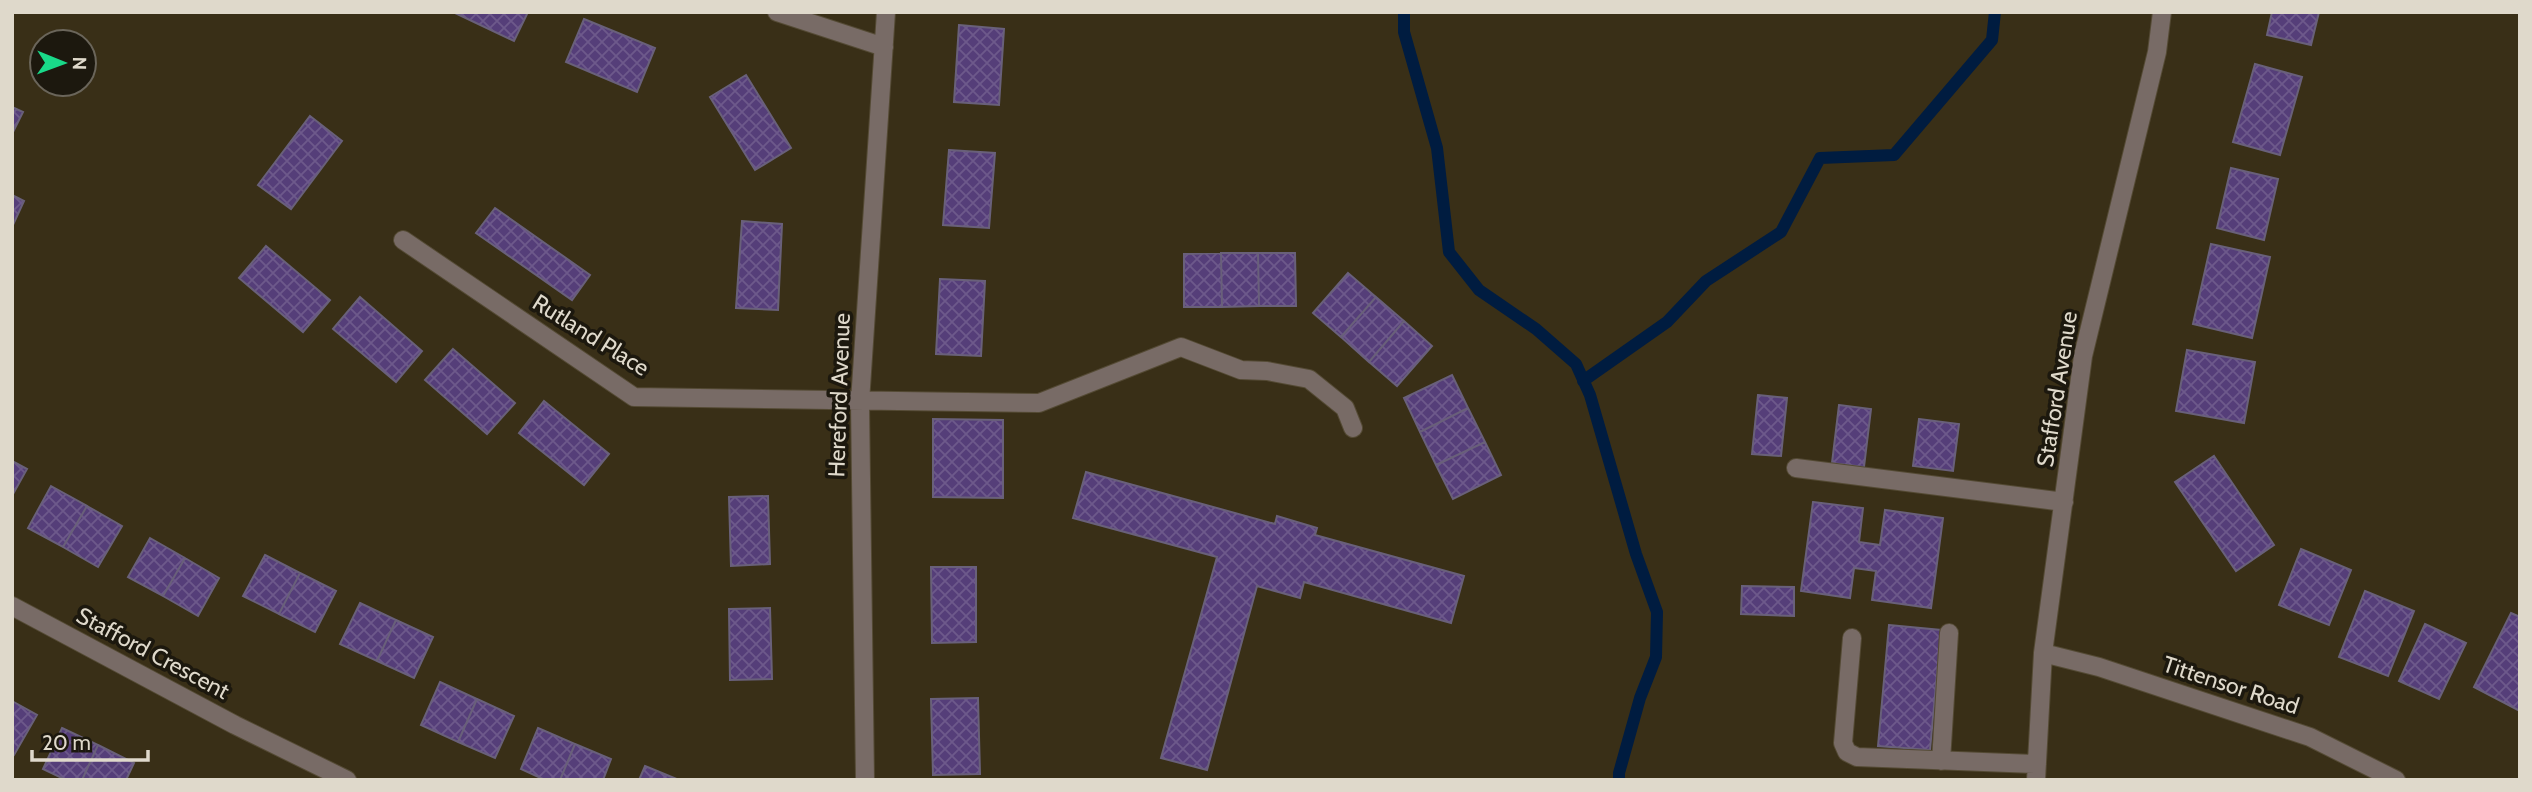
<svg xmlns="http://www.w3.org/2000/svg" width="2532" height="792" font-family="Cabin,sans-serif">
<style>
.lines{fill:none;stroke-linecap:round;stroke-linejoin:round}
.stream{stroke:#001c40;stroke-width:12}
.building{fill:url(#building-cross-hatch);stroke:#69607a;stroke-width:2}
.minor-casing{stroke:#544a34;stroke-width:20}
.minor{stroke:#786b66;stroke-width:18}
.labels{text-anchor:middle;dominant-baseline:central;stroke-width:7;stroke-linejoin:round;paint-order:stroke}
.street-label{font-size:23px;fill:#dfd9cb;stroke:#1c180e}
</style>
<defs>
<pattern id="building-cross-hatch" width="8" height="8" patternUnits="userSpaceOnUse" patternTransform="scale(1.75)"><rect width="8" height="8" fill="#553e79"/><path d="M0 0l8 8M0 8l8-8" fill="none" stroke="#6d598b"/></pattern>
</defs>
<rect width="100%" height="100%" fill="#392f17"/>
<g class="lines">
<path class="stream" d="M1404,12V32L1437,148L1449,252L1479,290L1536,329L1576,364L1590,395L1636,554L1657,612L1656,657L1640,698L1619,773V780
M1583,381L1667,322L1706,281L1781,232L1820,158L1894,155L1992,40L1995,12"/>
</g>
<path class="building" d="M453,12H528L514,41Z
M2272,12H2319L2311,45L2267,35Z
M584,19L655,48L637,92L566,62Z
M959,25L1004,29L999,105L954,102Z
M2255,64L2302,77L2280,155L2233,142Z
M746,75L791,148L755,170L710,97Z
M12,107L23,112L12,134Z
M310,116L342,141L291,209L258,185Z
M949,150L995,153L989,228L943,225Z
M2231,168L2278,179L2264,240L2217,228Z
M12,195L24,201L12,227Z
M495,208L590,275L572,300L476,233Z
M742,221L782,224L778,310L736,308Z
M2211,244L2270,257L2252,338L2193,324Z
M266,246L330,300L303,332L239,278Z
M1221,253L1222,307H1184V254Z
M1221,253H1258L1259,306L1222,307Z
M1258,253H1295L1296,306H1259Z
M1348,273L1376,297L1341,337L1313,313Z
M940,279L985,281L981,356L936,354Z
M360,297L422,351L396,382L333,329Z
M1376,297L1404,321L1369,362L1341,337Z
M1404,321L1432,346L1397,386L1369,362Z
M453,349L515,403L487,434L425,380Z
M2187,350L2255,362L2244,423L2176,411Z
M1452,375L1468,408L1420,432L1404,398Z
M1758,395L1787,398L1781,456L1752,454Z
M544,401L609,454L584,485L519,433Z
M1839,405L1871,409L1864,467L1832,463Z
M1468,408L1485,442L1436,465L1420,432Z
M933,419L1003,420V498L933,497Z
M1919,419L1959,424L1953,471L1913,466Z
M1485,442L1501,475L1453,499L1436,465Z
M2214,456L2274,545L2236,571L2175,482Z
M12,461L27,469L12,496Z
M1086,472L1275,524L1277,516L1317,528L1315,535L1464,576L1451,623L1304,582L1300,598L1257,586L1207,770L1161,758L1217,557L1073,518Z
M51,486L87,506L63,547L28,528Z
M768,496L770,564L731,566L729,497Z
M1813,502L1863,508L1859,542L1880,545L1885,510L1943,518L1931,608L1872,600L1876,571L1854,568L1850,598L1801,591Z
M87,506L122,526L98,567L63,547Z
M150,538L185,558L163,596L128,577Z
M2301,549L2351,570L2329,625L2279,605Z
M265,555L300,573L279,614L243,596Z
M185,558L219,578L198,616L163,596Z
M931,567H976V642L932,643Z
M300,573L336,591L315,632L279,614Z
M1742,586L1794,587V616L1741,614Z
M2365,591L2414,611L2388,676L2339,657Z
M360,603L396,620L377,661L340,644Z
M770,608L772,679L730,680L729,609Z
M2511,613L2520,617V711L2474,687Z
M396,620L433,637L414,678L377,661Z
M2425,624L2466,643L2439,699L2399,681Z
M1889,625L1941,630L1930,750L1878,746Z
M440,682L477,699L458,742L421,725Z
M978,698L980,774L933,775L931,699Z
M477,699L514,716L495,758L458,742Z
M12,701L37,715L14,755L12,754Z
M62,728L98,745L82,780H66L43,769Z
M538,728L575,744L560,780H545L521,769Z
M575,744L611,759L603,780H560Z
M98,745L134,763L126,780H82Z
M645,766L679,780H639Z"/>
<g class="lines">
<g class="minor-casing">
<path id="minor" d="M777,12L884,47
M403,240L634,397L1039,403L1181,347L1241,370L1267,371L1309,379L1345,408L1353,428
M1796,468L2064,502
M12,606L235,725L347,780
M1852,638L1843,743L1847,752L1857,757L2037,764
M2043,653L2099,667L2310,737L2396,780
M1941,761L1949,633
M865,780L860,402L886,12
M2036,780L2043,653L2083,356L2157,52L2162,12"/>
</g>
<use href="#minor" class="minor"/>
</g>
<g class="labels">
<g class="street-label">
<text transform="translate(591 335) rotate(32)">Rutland Place</text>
<text transform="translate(2057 389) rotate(-81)">Stafford Avenue</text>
<text transform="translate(839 395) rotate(-88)">Hereford Avenue</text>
<text transform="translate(153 653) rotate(28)">Stafford Crescent</text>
<text transform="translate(2231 685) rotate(18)">Tittensor Road</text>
</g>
</g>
<rect width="2532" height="792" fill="none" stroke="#dfd9cb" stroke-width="28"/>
<g transform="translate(63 63) rotate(91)"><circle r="33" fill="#1c180e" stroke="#6a655a" stroke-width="2"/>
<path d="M0-5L12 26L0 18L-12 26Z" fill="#19d989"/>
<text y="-10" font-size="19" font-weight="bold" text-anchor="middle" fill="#dfd9cb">N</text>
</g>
<path d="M32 750v10h116v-10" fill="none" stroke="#dfd9cb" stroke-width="3.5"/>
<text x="42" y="750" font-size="21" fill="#dfd9cb" stroke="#1c180e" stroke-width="5" paint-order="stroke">20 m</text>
</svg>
